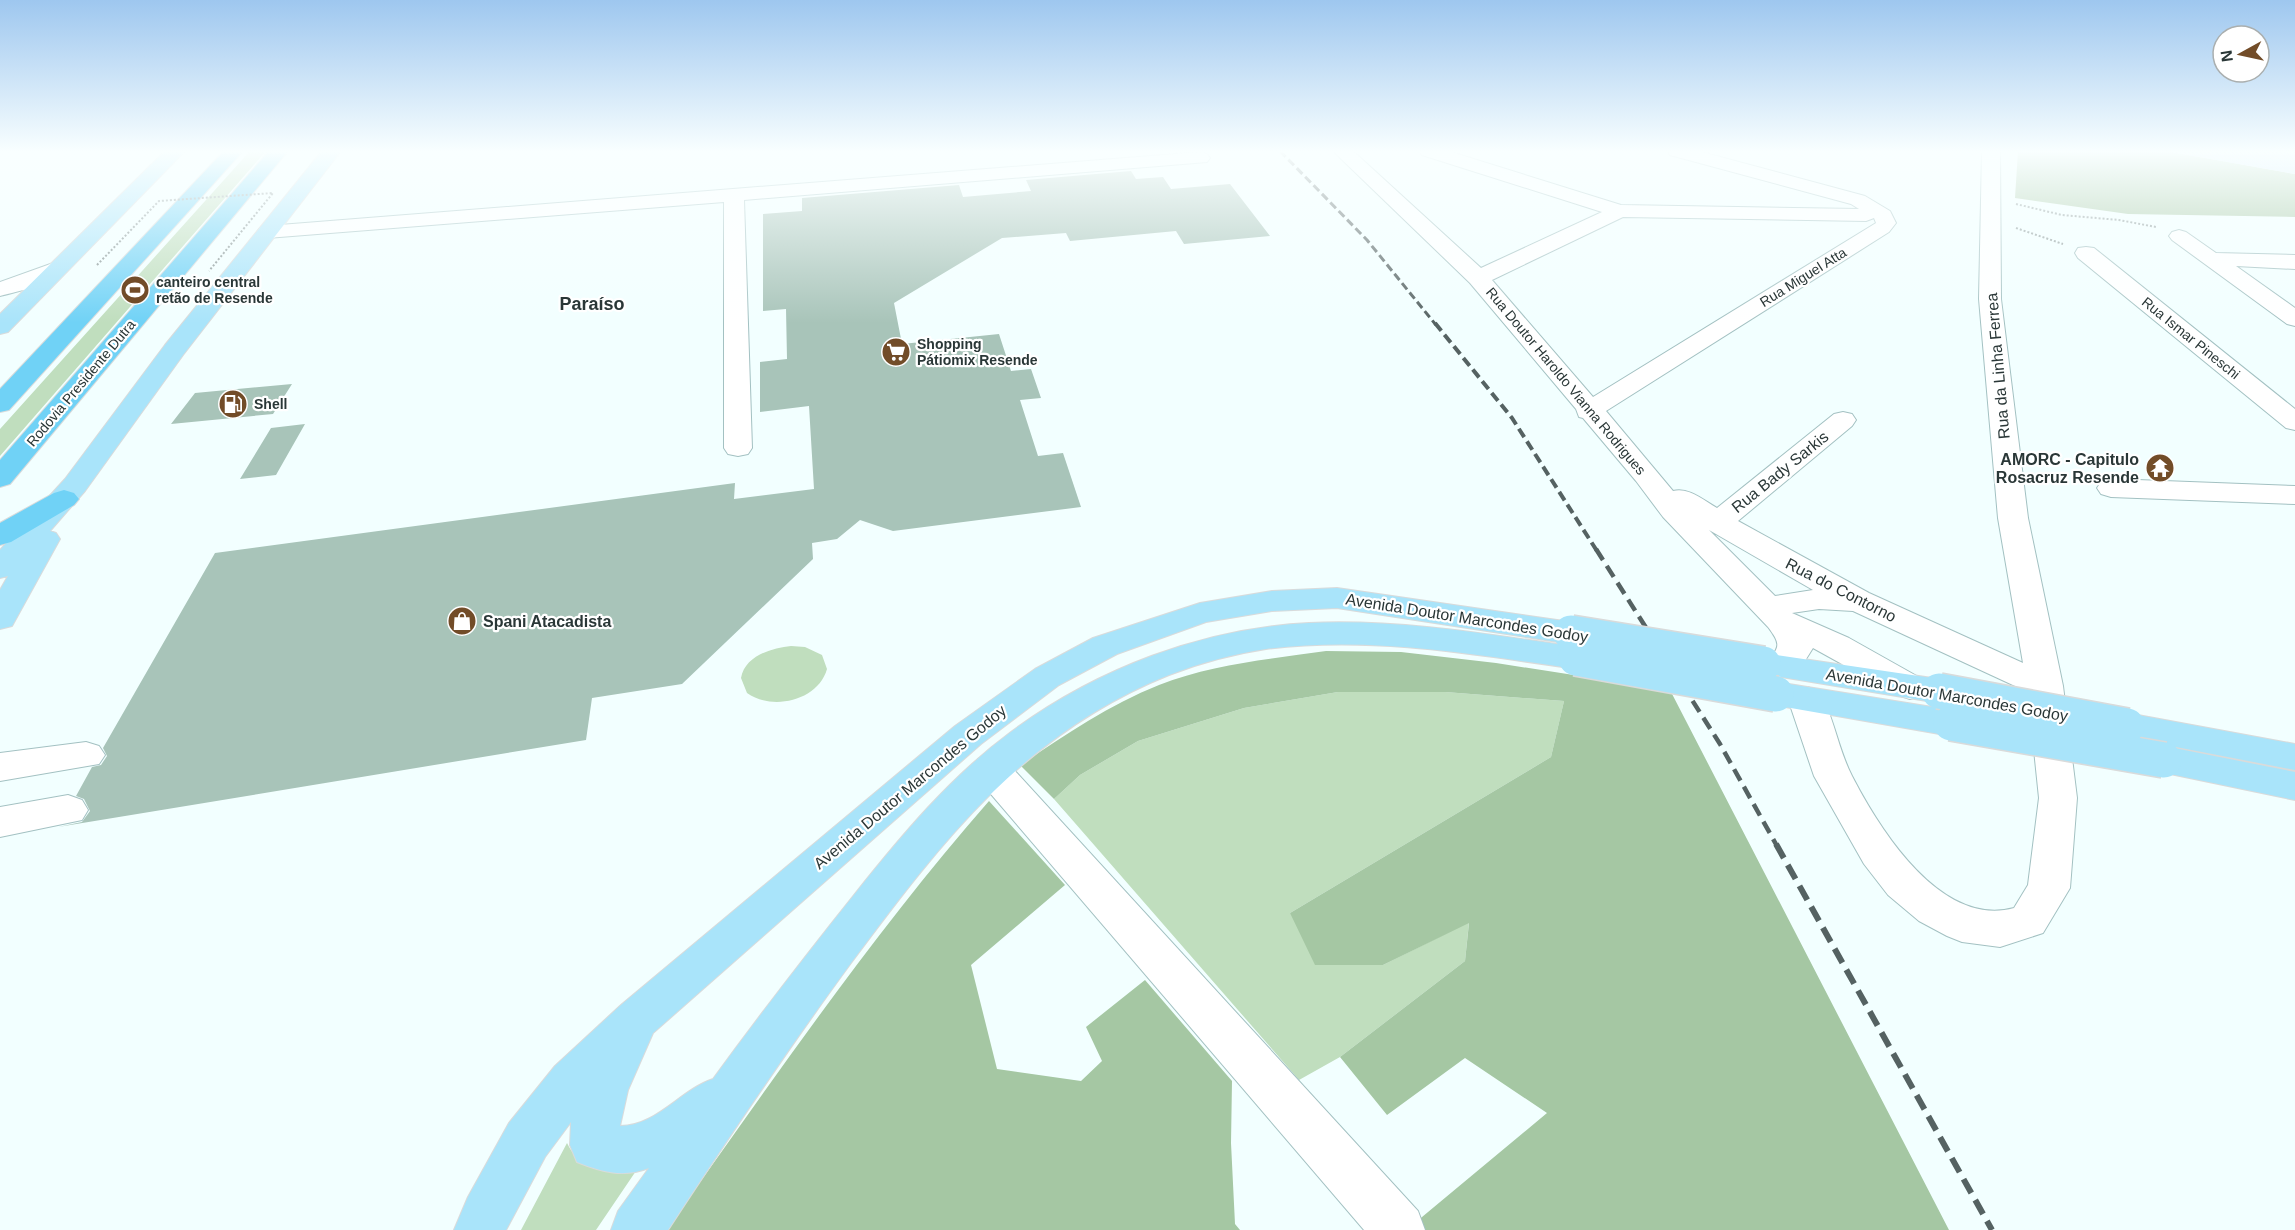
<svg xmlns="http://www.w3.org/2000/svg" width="2295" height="1230" font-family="Arial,sans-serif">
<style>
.green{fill:#c0debe}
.forest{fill:#a5c7a3}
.water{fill:#cfe3fa}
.building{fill:#a8c4b9}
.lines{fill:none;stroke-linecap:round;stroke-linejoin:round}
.minor-casing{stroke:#a3c1c2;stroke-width:2}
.major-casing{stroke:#d9dbdb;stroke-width:2}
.highway-casing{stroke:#d9dbdb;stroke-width:2}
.path{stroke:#8c9999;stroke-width:2;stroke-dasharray:2 2;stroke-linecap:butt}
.minor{fill:#fff;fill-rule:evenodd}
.major{fill:#a9e4fa;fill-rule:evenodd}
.highway{fill:#70d2f6;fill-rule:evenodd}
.rail-far3{stroke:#556262;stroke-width:3;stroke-dasharray:8 4;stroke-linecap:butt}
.rail-far2{stroke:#556262;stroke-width:4;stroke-dasharray:10 5;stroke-linecap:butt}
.rail-far1{stroke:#556262;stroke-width:4.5;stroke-dasharray:13 7;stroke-linecap:butt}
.rail{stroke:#556262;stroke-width:6;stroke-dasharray:16 8;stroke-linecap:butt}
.major-bridge-casing{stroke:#d9dbdb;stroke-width:38;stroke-linecap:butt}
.path-bridge{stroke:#8c9999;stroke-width:2;stroke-dasharray:2 2;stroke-linecap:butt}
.major-bridge{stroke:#a9e4fa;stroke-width:35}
.labels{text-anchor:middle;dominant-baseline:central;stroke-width:4.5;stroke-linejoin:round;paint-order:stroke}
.far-street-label{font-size:14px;fill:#2a3737;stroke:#fff}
.far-poi-label{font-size:14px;font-weight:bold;fill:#2a3737;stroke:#fff;text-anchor:start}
.street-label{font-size:16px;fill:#2a3737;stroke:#fff}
.poi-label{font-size:16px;font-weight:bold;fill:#2a3737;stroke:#fff;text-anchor:end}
.far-district-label{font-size:18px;font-weight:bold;fill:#2a3737;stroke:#fff}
</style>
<rect width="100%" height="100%" fill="#f2ffff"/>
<path class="green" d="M250,151H266L0,456V429Z
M791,646L805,647L822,655L827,669C818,701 772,711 747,693L741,678C745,656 771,648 791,646Z
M1338,692H1445L1564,701L1551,757L1290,913L1383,965L1469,922L1465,961L1340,1057L1299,1080L1054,799L1080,775L1138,741L1244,708Z
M567,1143C584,1177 606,1170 638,1168L596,1230H521Z"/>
<path class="forest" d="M2018,151H2166L2295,174V217L2128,214L2015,198Z
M1326,651L1401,652L1496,663L1670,690L1949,1230H1423L1416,1222L1547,1113L1465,1058L1387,1115L1340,1057L1465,961L1469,923L1383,965H1315L1290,913L1551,757L1564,701L1445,692H1338L1244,708L1138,741L1080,775L1054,799L1020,765C1065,735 1109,705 1159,685C1212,664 1271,659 1326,651Z
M989,801L1065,885L971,965L997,1069L1081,1081L1102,1061L1086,1027L1145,980L1232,1081L1231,1143L1235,1224L1240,1230H666C770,1084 871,936 989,801Z"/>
<path class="water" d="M2166,151H2295V174Z"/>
<path class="building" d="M1131,171L1136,179L1163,177L1171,189L1230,184L1270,236L1184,244L1176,231L1070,241L1066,233L1002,238L894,303L902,344L999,334L1011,371L1031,369L1041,398L1020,400L1038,456L1063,453L1081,507L893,531L860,520L837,539L812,543L813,559L682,684L592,698L586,740L58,827L82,822L90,811L84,799L76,796L92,767L101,765L107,756L103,748L215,553L735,483L734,499L814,489L809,406L760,412V362L787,359L786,309L763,311V214L802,211V198L959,185L963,197L1031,191L1026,180Z
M292,384L273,414L171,424L195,393Z
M305,424L276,475L240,479L271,428Z"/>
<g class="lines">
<g class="minor-casing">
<path id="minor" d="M1333,151H1353L1481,268L1602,212L1422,155L1419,151H1448L1621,205L1859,209L1851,204L1670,155L1667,151H1698L1865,196L1890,211L1896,223L1889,232L1606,411L1673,491C1689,487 1703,500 1717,508L1834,414L1843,412L1852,414L1856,420L1852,426L1738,521L1869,593L2023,663L1998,518L1979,299L1982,151H2000L2001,299L2028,518L2063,686L2077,798L2070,888L2043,933L2000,947L1962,942L1947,936L1919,921L1888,895L1864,864L1814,776L1788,699L1793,690L1806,687L1819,690C1834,717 1838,749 1852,776C1880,830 1941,928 2014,908L2028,885L2039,798L2028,692L1853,611L1819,609L1792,613L1849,638L1922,679L1928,687L1922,695L1910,699L1898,695L1813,648C1800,668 1796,682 1770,675L1765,667C1777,647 1784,648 1768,627L1663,517L1636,481L1583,418L1579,417L1576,409L1470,283ZM1623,217L1866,221L1874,218L1876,223L1593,397L1492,280ZM1709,530L1813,590L1775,596Z
M1201,152L1207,154L1210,158L1207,162L744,200L752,448L748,454L738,456L728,454L724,448V202L267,238L260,236L257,232L260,228L267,226Z
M2179,230L2186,232L2216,253L2295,255V269L2236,266L2295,308V326L2287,324L2172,240L2169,236L2172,232Z
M2086,247L2094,248L2295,409V430L2286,428L2078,258L2075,253L2078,248Z
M56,262L64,264L67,269C57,284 18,291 0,296V282Z
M2111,479L2295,486V504L2111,497L2101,494L2097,488L2101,482Z
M86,742L99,746L105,755L99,764L0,781V753Z
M991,755L1004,759L1418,1211L1425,1230H1364L978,779L972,769L978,759Z
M68,795L82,800L88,810L82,820L0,837V807Z"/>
</g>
<g class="major-casing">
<path id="major" d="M165,151H185L8,332L0,334V314Z
M322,151H341L183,355L85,491L50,531L56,533L60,539L12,626L0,629V590L8,576L0,578V550L65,479L165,345Z
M1337,588L1571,622L1583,625L1588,633L1583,641L1571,644L1337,608L1272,611L1206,622L1117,654L1059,685L981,744L653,1033L628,1090L620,1126C657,1126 680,1090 713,1079C759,1016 806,955 854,895C901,836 950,777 1011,732C1096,669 1203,628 1309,623C1399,619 1487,634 1576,647L1588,650L1593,658L1588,666L1576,669C1473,654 1370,636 1266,649C1233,654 1200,663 1169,675C1024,733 941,842 851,963C787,1050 727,1140 668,1230H611L618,1211L649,1168C623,1178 602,1172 577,1162L570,1145L571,1122L545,1157L506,1230H454L468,1197L509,1123L555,1066L621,1005L955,726L1035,669L1093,638L1200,603L1272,591Z
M1763,653L1939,679L1952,683L1957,691L1952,699L1939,703L1751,672L1746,664L1751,656Z
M1776,682L1951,710L1964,714L1969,723L1964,732L1951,736L1763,703L1758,694L1763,685Z
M2127,713L2295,744V770L2114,735L2109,726L2114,717Z
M2164,746L2295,772V800L2151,770L2145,760L2151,750Z"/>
</g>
<g class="highway-casing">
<path id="highway" d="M224,151H243L9,410L0,412V389Z
M269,151H288L10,484L0,487V460Z
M64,490L74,493L79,499L74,505L11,542L0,545V523L54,493Z"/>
</g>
<path class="path" d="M2016,204L2062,215L2119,220L2156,227
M2016,228L2063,244"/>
<use href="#minor" class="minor"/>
<use href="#major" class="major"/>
<use href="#highway" class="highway"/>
<path class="rail-far3" d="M1280,151L1367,240L1436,325"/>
<path class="rail-far2" d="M1435,323L1512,418L1597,551"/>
<path class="rail-far1" d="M1596,549L1720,744L1777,846"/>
<path class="rail" d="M1776,844L1992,1230"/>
<g class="major-bridge-casing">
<path id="major-bridge" d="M1571,633L1763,664
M1576,658L1776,694
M1939,691L2127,726
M1951,723L2164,760"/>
</g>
<path class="path-bridge" d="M97,265L159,201L273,193L209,271"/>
<use href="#major-bridge" class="major-bridge"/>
</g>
<linearGradient id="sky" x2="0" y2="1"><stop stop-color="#9ec7ef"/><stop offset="0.47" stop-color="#f9ffff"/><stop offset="1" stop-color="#f9ffff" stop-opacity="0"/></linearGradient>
<rect width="2295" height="323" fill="url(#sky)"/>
<defs>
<g id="stadium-disc" transform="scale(1.5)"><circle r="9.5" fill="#724c28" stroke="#fff"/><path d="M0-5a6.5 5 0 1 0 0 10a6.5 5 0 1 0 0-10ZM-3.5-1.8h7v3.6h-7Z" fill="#fff"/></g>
<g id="supermarket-disc" transform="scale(1.5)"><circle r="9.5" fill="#724c28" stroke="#fff"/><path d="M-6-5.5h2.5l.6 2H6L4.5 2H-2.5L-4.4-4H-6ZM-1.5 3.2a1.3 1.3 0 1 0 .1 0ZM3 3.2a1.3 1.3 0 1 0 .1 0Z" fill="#fff"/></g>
<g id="fuel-disc" transform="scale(1.5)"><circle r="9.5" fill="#724c28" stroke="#fff"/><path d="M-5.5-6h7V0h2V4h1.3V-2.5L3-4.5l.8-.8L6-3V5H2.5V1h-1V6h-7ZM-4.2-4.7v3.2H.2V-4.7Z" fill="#fff"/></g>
<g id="temple-disc" transform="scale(1.5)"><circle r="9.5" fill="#724c28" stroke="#fff"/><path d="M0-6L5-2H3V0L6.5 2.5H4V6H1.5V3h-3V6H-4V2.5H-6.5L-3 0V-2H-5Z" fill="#fff"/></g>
<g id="shop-disc" transform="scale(1.5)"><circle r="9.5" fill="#724c28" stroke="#fff"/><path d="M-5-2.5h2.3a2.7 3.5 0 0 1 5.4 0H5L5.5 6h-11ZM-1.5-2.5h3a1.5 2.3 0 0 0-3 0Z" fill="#fff"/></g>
</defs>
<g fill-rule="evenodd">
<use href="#stadium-disc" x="135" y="290"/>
<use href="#supermarket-disc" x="896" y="352"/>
<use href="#fuel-disc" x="233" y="404"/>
<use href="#temple-disc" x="2160" y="468"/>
<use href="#shop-disc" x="462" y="621"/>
</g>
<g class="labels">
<g class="far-street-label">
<text transform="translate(1803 277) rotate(-32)">Rua Miguel Atta</text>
<text transform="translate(2191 338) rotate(39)">Rua Ismar Pineschi</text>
<text transform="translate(1566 381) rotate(50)">Rua Doutor Haroldo Vianna Rodrigues</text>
<text transform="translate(81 383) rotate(-50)">Rodovia Presidente Dutra</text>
</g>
<g class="far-poi-label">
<text x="156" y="282">canteiro central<tspan x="156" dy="16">retão de Resende</tspan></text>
<text x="917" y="344">Shopping<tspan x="917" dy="16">Pátiomix Resende</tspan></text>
<text x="254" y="404">Shell</text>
</g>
<g class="street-label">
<text transform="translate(1998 366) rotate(-95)">Rua da Linha Ferrea</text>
<text transform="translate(1780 472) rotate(-39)">Rua Bady Sarkis</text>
<text transform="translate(1841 590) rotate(27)">Rua do Contorno</text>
<text transform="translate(1467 618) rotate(9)">Avenida Doutor Marcondes Godoy</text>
<text transform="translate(1947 695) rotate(10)">Avenida Doutor Marcondes Godoy</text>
<text transform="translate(910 787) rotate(-40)">Avenida Doutor Marcondes Godoy</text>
</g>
<g class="poi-label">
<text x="2139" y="459">AMORC - Capitulo<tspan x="2139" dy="18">Rosacruz Resende</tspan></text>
<text x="483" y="621" text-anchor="start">Spani Atacadista</text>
</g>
<g class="far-district-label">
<text x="592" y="304">Paraíso</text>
</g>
</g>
<g transform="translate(2241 54) rotate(262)"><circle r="28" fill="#ffffff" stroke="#aaafaf" stroke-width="1.5"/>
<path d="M0-4.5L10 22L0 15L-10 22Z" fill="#724c28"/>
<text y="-9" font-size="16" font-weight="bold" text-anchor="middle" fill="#2a3737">N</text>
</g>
</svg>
